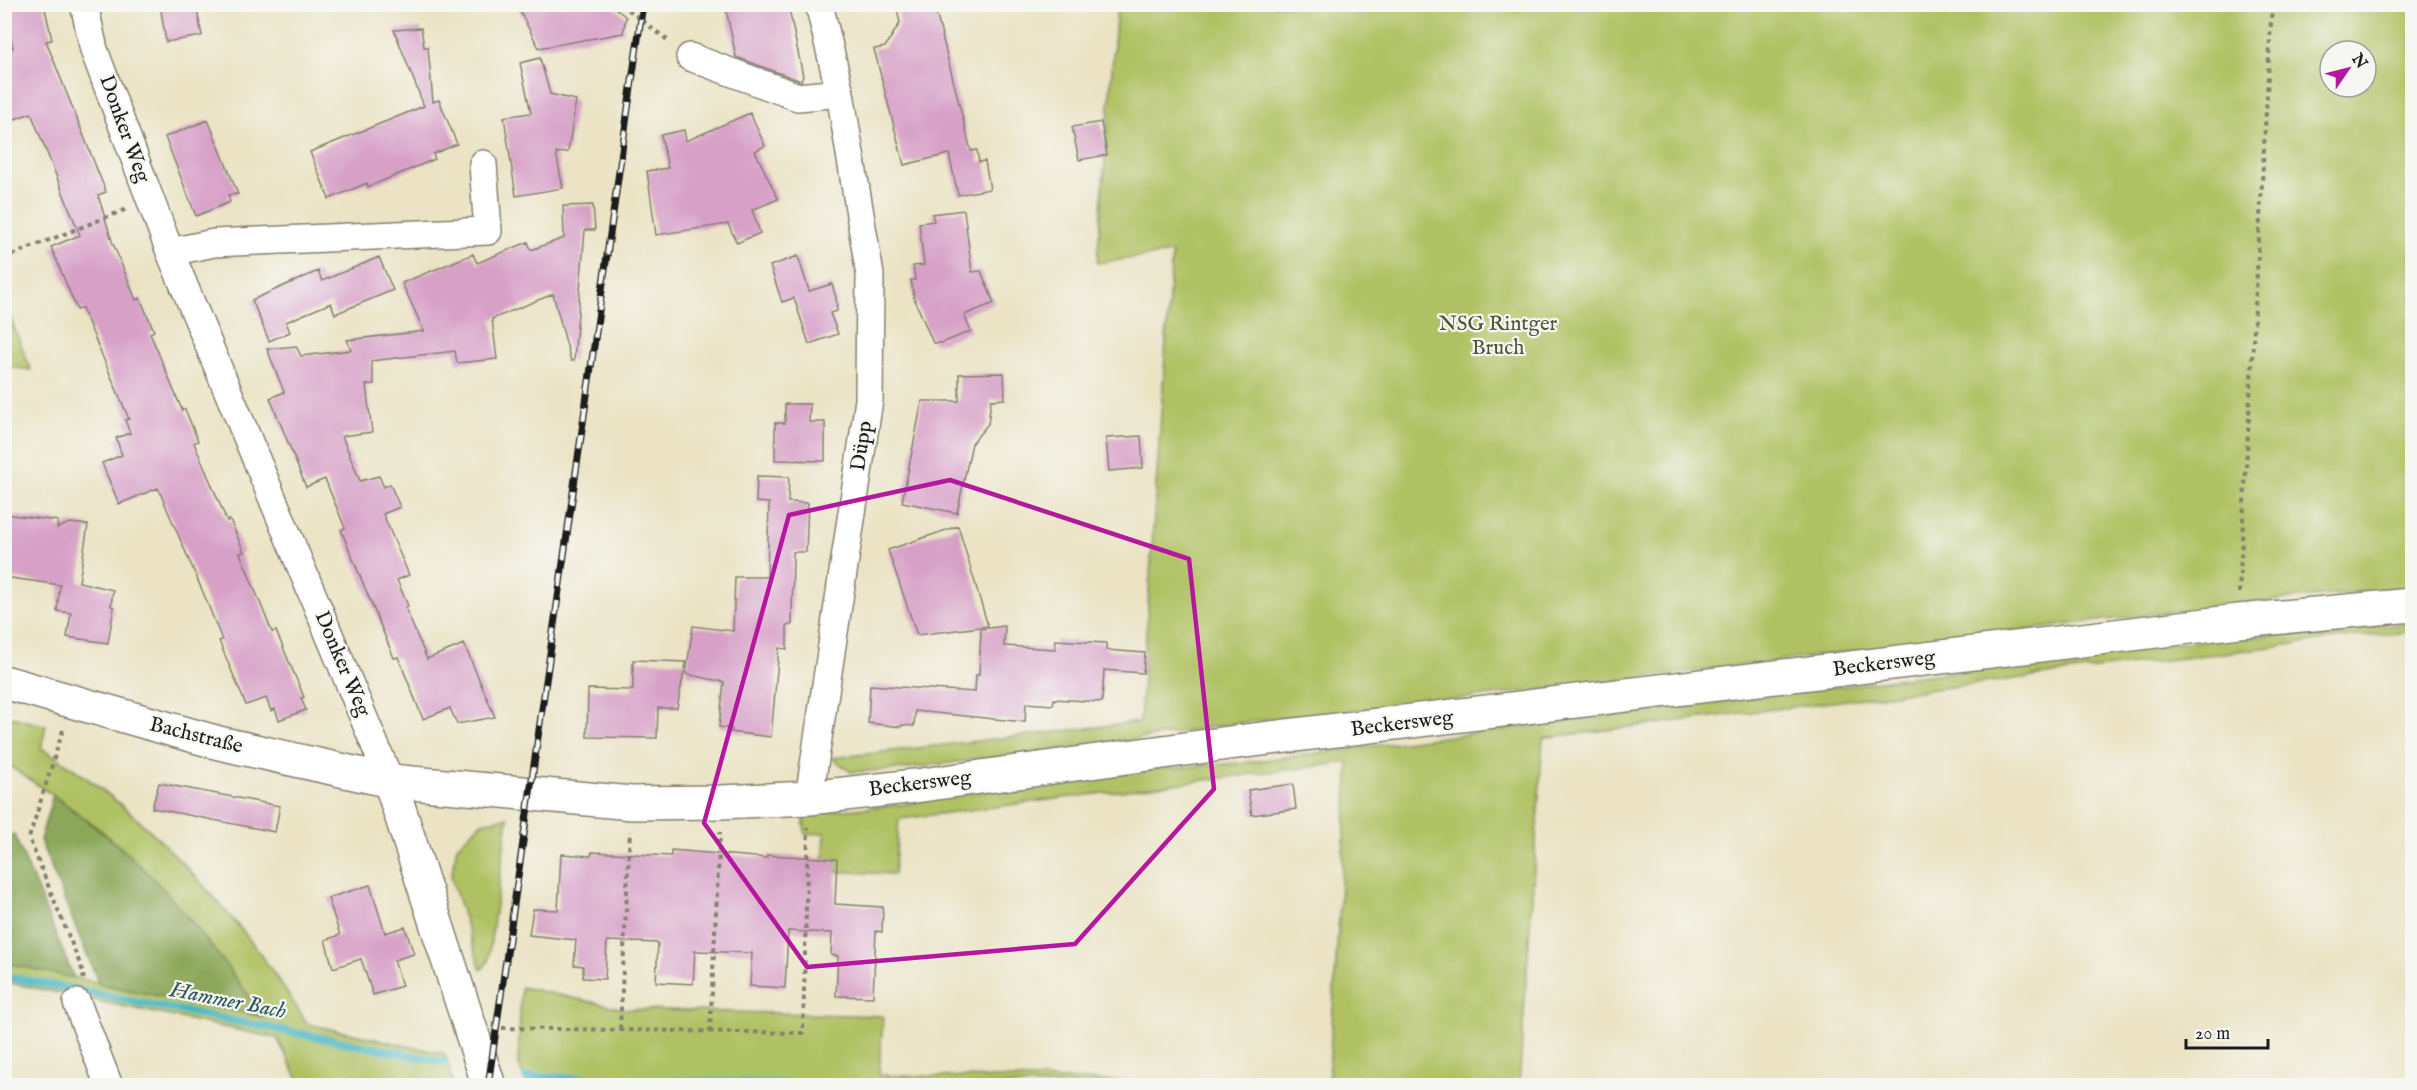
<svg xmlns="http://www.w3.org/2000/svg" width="2417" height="1090" font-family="'IM FELL English',serif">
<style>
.green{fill:#b0c164;stroke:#666e40;stroke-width:1.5;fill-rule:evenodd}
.forest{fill:#8ca75a;stroke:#54623b;stroke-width:1.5}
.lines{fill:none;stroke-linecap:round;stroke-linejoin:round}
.stream{stroke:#49b6c3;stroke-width:8}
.building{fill:#d7a0c7}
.street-casing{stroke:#848070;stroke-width:30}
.secondary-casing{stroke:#848070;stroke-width:36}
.path{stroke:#848070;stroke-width:4;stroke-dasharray:4.5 4.5;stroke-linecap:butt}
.street{stroke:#fff;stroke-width:27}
.secondary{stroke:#fff;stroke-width:33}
.rail-casing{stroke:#1c1c1c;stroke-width:7}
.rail{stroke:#f6f6f2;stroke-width:4.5;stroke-dasharray:14;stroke-linecap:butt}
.marked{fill:none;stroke:#b5179e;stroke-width:4.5;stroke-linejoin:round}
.labels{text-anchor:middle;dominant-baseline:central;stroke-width:4.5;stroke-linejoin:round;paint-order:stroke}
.street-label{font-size:21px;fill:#1c1c1c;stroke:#f6f6f2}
.park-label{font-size:21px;fill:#505635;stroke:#f6f6f2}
.water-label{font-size:22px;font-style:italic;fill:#2e5a5f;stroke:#f6f6f2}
</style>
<rect width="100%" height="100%" fill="#f6f6f2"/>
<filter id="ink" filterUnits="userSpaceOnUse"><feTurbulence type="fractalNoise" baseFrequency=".0167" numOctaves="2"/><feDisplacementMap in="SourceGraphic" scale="12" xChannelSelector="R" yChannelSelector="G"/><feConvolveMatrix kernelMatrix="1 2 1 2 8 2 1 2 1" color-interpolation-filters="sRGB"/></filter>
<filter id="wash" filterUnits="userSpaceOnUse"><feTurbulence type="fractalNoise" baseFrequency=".008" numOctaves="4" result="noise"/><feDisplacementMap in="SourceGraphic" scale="24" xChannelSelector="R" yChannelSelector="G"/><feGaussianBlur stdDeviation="1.35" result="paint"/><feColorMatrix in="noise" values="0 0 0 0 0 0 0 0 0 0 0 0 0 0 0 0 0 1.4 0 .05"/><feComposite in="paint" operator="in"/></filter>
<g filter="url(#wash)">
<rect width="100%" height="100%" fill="#ebe3c4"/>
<path class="green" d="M1117,5H2412V587L2217,606L1584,685L1237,723L1153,737L902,769L851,772L832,758L1140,722L1172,253L1097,263ZM2330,51H2366V87H2330Z
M5,305L31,370L5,366Z
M2412,623V632L2350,637L1543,738L1519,1085H1328L1349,762L899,819L894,874L823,871L825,833L805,834L803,814L907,804L923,799L1154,769L1240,763L2178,643Z
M4,715L46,726L41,748C120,794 187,863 245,934C268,962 287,994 308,1024L445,1054L454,1085H301L277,1038L5,982V963L263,1017C217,952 169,889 109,837C76,810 40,786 5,763Z
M508,817L488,962L481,970L451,878L457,846L481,823Z
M521,987L625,1009L883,1016L879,1075L1264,1085H527L518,1063Z"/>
<path class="forest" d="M53,795C71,809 90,822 108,837C169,887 218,953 264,1017L99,984L40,840Z
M14,834L74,978L5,963V837Z"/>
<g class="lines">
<path class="stream" d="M4,976L445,1062
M526,1077L866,1086"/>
</g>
<g id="blocks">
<path class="building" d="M4,4H44L52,40L46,41L106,192L98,195L112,241L136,300L140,298L154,331L150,333L182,410L185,409L198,441L194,443L227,521L230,520L244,552L240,553L272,632L276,631L304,697L301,698L306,710L279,720L275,709L271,711L266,698L246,705L219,641L222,640L205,597L158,488L119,504L102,463L122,455L116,438L130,433L125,420L129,419L82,308L77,310L51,247L80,235L31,113L12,120L4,101V49L13,48Z
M160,4H196L202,36L166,42Z
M516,4H610L626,17L623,33L539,48Z
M725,4H788L803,76L801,81L736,57Z
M896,4H934L971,151L977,150L979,162L985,161L990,189L958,195L949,154L904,165L874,49L885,47L900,23Z
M421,28L424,47H428L433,102L439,100L457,144L433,154L435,159L368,187L367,183L329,199L310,152L424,106L394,30Z
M540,58L550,94L576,100L568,152L556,153L563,188L516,196L504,117L531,113L520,63Z
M750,113L765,146L755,151L778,199L752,210L760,233L737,243L728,224L656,235L647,171L668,168L661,135L684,130L686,141Z
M208,120L238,194L228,195L230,202L196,216L165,137Z
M1101,122L1107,155L1079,160L1072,127Z
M593,205L595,230H585L574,361H571L553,294L492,319L497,359L457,363L455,351L371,361L374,384L366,385L372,432L342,436L360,481L379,476L384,487L390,484L400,507L383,514L409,575L397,580L408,606L405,607L427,659L464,644L495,717L457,724L450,708L423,719L398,657L394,658L341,530L345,528L325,479L306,487L270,398L284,392L267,349L296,346L301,356L351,350L347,340L424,331L402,283L473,254L477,263L528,242L531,250L564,238L563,206Z
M964,210L972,272L981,271L994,303L964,315L971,331L942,343H933L914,298L911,280H915L913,266L924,265L919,223L934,221L932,214Z
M798,256L809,291L832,284L836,298L837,311L830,313L838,334L809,344L794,298L782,302L770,266Z
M379,257L393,290L335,314L331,303L286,322L290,332L269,341L252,300L318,271L322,281Z
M1004,373L1005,399L991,400L988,424L972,443L957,513L902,502L922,401H959V374Z
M785,404H810L809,422H825V461L775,460V423H785Z
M1141,436L1143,468L1109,471L1106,438Z
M757,476L789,477L788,502L808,503L806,552H793L792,625H787V649L779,648L771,737L731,732L732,729L719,727L724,682L686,674L693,626L733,631L735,577H767L769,503L756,502Z
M4,514L58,521L57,528L70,523L88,525L79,582L113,590L111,606L114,607L108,643L67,637L71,613L57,611L60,585L4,577Z
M958,526L988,626L917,635L888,550Z
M1005,626L1004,646L1055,649V640L1106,643V650L1145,653L1143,673L1104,670L1102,702L1054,699L1053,705L1026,703L1025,722L915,711L914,726L902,725L901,727L868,723L870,685L975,692L976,675H979L981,629Z
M633,660L686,662L677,708H658L657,738L587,737L588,689L633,690Z
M159,783L280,806L275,832L152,808Z
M1293,784L1296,809L1252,815L1248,790Z
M671,850L767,858V855L837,859L835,904L883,907L882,932L876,931L873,997L836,996L838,956L831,955L832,933L788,931L785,988L750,986L752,953L695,951L693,984L656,982L658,943L607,941L605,979L583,978V966L574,965L576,940L529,935L533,909L558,910L561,854L591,856L592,852L671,856Z
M370,885L385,933L405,927L414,954L394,960L402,986L373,995L361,959L333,968L325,940L340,935L328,898Z"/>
</g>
</g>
<g filter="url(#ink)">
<use href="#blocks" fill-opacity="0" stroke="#848070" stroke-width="1.5"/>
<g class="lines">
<g class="street-casing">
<path id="street" d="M84,4L94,50L170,252L390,781
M690,57L798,97L840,93
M170,252L214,243L488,231L483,164
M809,798L869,400L870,275L840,93L819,4
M77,1003L109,1086"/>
</g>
<g class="secondary-casing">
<path id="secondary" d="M4,682L219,743L390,781L632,803L721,802L809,798L915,786L1229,743L2239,621L2412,605
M390,781L489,1086"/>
</g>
<path class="path" d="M621,4L670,42
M4,258L127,209
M2239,593L2272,4
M63,730L29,838L84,974L83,979
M502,1028L803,1033L808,828
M620,1029L630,831
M710,1032L720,832"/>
<use href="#street" class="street"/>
<use href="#secondary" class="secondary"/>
<g class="rail-casing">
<path id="rail" d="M488,1086L643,4"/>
</g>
<use href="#rail" class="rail"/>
</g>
</g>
<path class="marked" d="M950,480L1189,559L1214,789L1075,944L807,967L704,823L789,515Z"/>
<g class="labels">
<g class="street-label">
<text transform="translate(124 129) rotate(70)">Donker Weg</text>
<text transform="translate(862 446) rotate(-82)">Düpp</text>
<text transform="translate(342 664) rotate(67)">Donker Weg</text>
<text transform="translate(1884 664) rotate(-7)">Beckersweg</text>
<text transform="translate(1402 724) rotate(-7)">Beckersweg</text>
<text transform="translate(196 736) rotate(14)">Bachstraße</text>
<text transform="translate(920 784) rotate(-7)">Beckersweg</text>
</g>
<g class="park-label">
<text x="1498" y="324">NSG Rintger<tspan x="1498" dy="24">Bruch</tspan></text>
</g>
<g class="water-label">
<text transform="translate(228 1001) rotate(11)">Hammer Bach</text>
</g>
</g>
<rect width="2417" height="1090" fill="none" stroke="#f6f6f2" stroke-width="24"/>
<g transform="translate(2348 69) rotate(55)"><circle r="28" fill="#f6f6f2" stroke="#9f9f9c" stroke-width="1.5"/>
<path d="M0-4.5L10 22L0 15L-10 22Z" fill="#b5179e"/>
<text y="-9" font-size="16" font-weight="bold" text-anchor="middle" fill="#1c1c1c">N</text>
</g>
<path d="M2186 1039v9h82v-9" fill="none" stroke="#1c1c1c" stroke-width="3"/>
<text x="2195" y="1039" font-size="18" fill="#1c1c1c" stroke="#f6f6f2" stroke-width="4.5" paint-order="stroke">20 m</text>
</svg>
